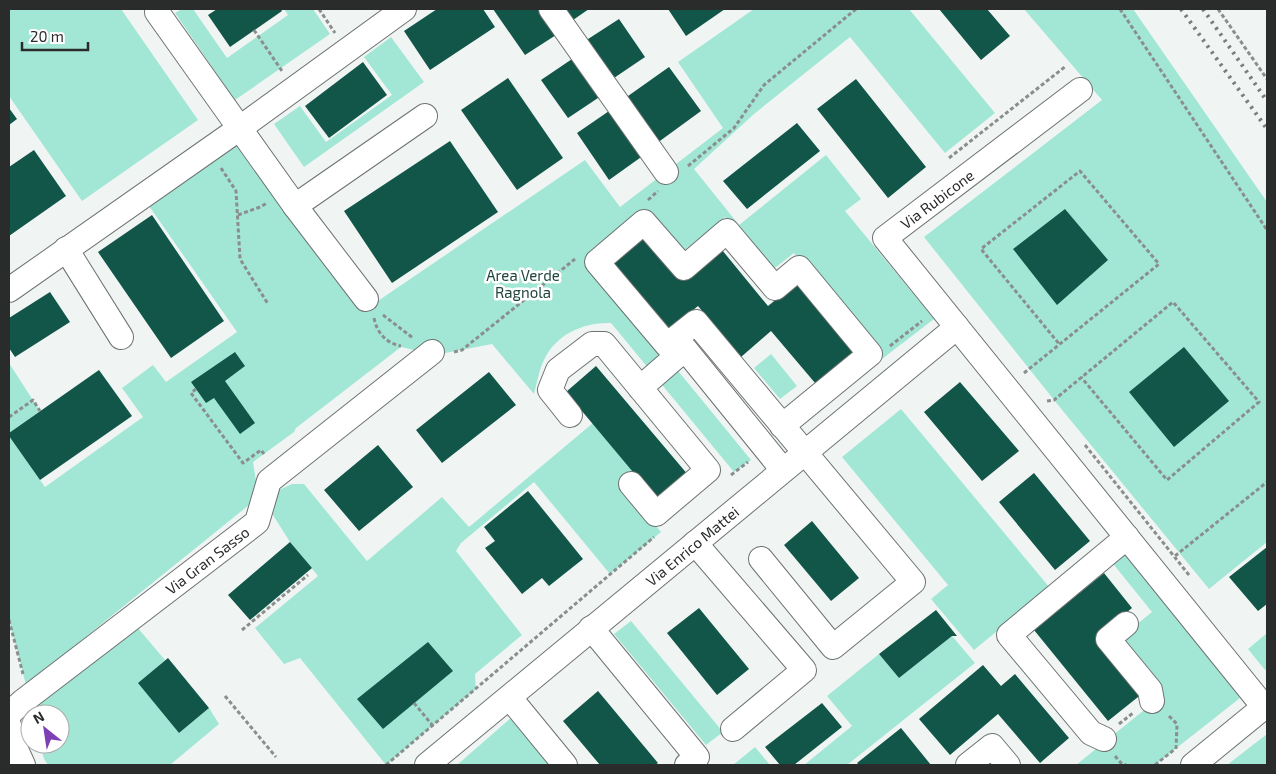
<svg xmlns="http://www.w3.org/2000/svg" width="1276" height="774" font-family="'Exo 2',sans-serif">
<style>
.green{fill:#a2e7d5}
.building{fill:#125649}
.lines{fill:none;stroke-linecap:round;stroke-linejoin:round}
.minor-casing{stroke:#6e7271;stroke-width:26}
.path{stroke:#8a8e8d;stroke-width:3;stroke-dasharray:4 2.5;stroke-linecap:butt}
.minor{stroke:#fff;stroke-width:24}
.rail{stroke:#7a7d7c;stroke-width:4;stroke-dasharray:2.5 5;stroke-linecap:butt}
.labels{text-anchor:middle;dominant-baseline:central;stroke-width:5;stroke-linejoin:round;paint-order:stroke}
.street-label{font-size:15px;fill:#2a2c2c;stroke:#fff}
.park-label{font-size:15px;fill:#1f453c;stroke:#fff}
</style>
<rect width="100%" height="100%" fill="#f0f5f3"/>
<path class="green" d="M9,9H121L198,120L82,201L9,96Z
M182,9H193L227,58L288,15L284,9H313L330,34L235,100L175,13Z
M754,9H909L995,113L945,153L850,37L754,114L694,169L739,225L826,155L861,199L845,211L934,319L882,359L794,253L771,271L725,217L681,253L670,361L751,460L734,472L611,323C584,322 556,334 544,360C539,370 537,383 534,394L492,344L435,355L401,347L296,428L294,432L253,462L258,493L249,505L26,685L9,620V436L45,487L143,417L122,388L153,365L166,382L237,332L149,206L239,141L372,305L585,160L620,207L723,128L678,62Z
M1024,9H1133L1267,202V542L1209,589L1054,400L924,237L1102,100Z
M391,37L424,82L304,167L274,124L300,106L326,142L392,95L364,57Z
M771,354L797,386L780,399L754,368Z
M9,363L40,411L9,433Z
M901,409L1050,588L974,650L931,599L948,585L842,457Z
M593,423L634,473L621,484L661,532L610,574L534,482L461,543L456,551L522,635L475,674L476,689L386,765L300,658L284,664L255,628L318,576L290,542L271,512V500L279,490L292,484H304L367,561L442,497L469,527Z
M1123,549L1240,698L1155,765H1076L1164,694L1120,638L1152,612L1110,560Z
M631,621L723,732L706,745L614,634Z
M137,627L165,660L139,683L179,733L209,708L219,724L170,765H48L44,759L40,744H60V714H31L30,710Z
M1267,633V669L1265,670L1248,649Z
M952,636L975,663L847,765H804L852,726L827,696L879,654L899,678Z
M511,718L550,765H457Z
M1267,734V765H1227Z
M755,747L770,765H733Z"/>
<path class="building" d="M217,9H281L282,11L230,47L208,15Z
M437,9H483L495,27L430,70L404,31Z
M493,9H538L556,35L525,55Z
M565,9H589L573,20Z
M668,9H725L686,36Z
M939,9H987L1010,36L981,60Z
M619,19L645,57L611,80L585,41Z
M575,57L601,96L568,118L541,80Z
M363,62L387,95L329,138L305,106Z
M669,67L701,111L653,146L621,101Z
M508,78L563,158L517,190L461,110Z
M856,79L926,167L888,198L817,109Z
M9,108L17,119L9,125Z
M612,109L644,155L609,180L577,133Z
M797,123L820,151L747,209L723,181Z
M450,141L498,212L392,283L344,211Z
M34,150L66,196L9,236V167Z
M1065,209L1108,260L1057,305L1013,249Z
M152,215L224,321L171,358L98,252Z
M644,230L686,280L722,250L768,306L798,282L861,357L821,390L771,331L741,357L698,306L663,335L604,264Z
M50,292L70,322L15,357L9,348V318Z
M1184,347L1229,401L1174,447L1129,392Z
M235,352L245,366L225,381L255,423L240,434L214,398L206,403L191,382Z
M596,366L689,476L658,502L566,392Z
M99,370L132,416L40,480L9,436V433Z
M489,372L516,405L442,463L416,430Z
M960,382L1019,451L982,481L924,412Z
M378,445L413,487L359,531L324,490Z
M1034,473L1090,541L1055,570L999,502Z
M528,491L583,559L549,586L542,578L522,594L485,548L495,541L484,527Z
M812,521L859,578L831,601L784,545Z
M290,542L312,568L250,620L228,595Z
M1267,547V604L1258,611L1229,577Z
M1104,573L1132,608L1097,637L1143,693L1108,721L1034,630Z
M699,608L749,669L717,695L667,633Z
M936,610L957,636H952L899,678L879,654Z
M428,642L453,671L383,729L357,699Z
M168,658L209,708L179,733L138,683Z
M983,665L1001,686L1015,674L1069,738L1040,763L998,714L950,755L919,719Z
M598,691L658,763L655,765H600L563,721Z
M822,703L842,727L794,765H780L765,747Z
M901,728L931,765H859L857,763Z"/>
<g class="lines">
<g class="minor-casing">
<g id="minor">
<path d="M551,9L666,172"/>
<path d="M157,12L295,206L366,299"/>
<path d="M1080,90L885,238L1264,707L1193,765"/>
<path d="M295,206L425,116"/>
<path d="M66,249L121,337"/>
<path d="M9,290L240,128L404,9"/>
<path d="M640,388L685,349L783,470"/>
<path d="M570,415L550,390L558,370L592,344H604L708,470L656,514L631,484"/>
<path d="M695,543L804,670L733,729"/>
<path d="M761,559L833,647L913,582L696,322L667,345L597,262L644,222L684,268L727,231L775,288L799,268L870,354L782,426"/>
<path d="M1126,624L1108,639L1150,690L1152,701"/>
<path d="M591,628L697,757L687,765"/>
<path d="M510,698L565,765"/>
<path id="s1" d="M9,714L22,702L257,522L269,481L432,352"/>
<path d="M9,725L13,743L23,765"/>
<path d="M1104,739L1091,733L1009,635L1127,537"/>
<path id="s2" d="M427,765L957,327"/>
<path d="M968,765L992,746L1008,765"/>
</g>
</g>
<path class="path" d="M319,9L335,33
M1120,9L1267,230
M1218,9L1267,79
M254,30L282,71
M949,158L1066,66
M688,166L734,128L764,85L856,9
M221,168L236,191L240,259L268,304
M648,200L658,191
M238,215L260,207L267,203
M383,315L413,338
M374,318C377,333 386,343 401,346
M890,346L922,321
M454,352L462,350L575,259
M1024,373L1159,264L1080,171L981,249L1060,345
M196,389L191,393L243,463L261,450L264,454
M1047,401L1054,400L1173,302L1259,402L1167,480L1081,377
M9,417L33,400L40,411
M1085,445L1189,575
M731,475L748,462
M1175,556L1267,482
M9,620L23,674
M242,630L308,575
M225,696L276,757
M414,703L433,726
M1169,716L1177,724L1176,749
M1119,724L1133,713
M1115,756L1121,763L1126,765
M386,765L654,537
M1155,765L1175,749"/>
<use href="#minor" class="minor"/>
<path class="rail" d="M1181,9L1267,129
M1203,9L1267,101"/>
</g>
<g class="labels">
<g class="street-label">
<text transform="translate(937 199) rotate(-37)">Via Rubicone</text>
<text stroke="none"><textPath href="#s2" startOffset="344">Via Enrico Mattei</textPath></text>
<text stroke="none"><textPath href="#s1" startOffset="251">Via Gran Sasso</textPath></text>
</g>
<g class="park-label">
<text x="523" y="275">Area Verde<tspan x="523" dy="17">Ragnola</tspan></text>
</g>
</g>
<rect width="1276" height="774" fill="none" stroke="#2a2c2c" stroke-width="20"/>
<g transform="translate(45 729) rotate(330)"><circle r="24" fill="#ffffff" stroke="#aaabab"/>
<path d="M0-4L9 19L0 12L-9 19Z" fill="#7e40b5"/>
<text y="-8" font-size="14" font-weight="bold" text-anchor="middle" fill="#2a2c2c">N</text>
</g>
<path d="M22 42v8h66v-8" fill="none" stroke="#2a2c2c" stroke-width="2.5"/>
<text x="30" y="42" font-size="15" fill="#2a2c2c" stroke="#ffffff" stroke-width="4" paint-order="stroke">20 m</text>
</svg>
